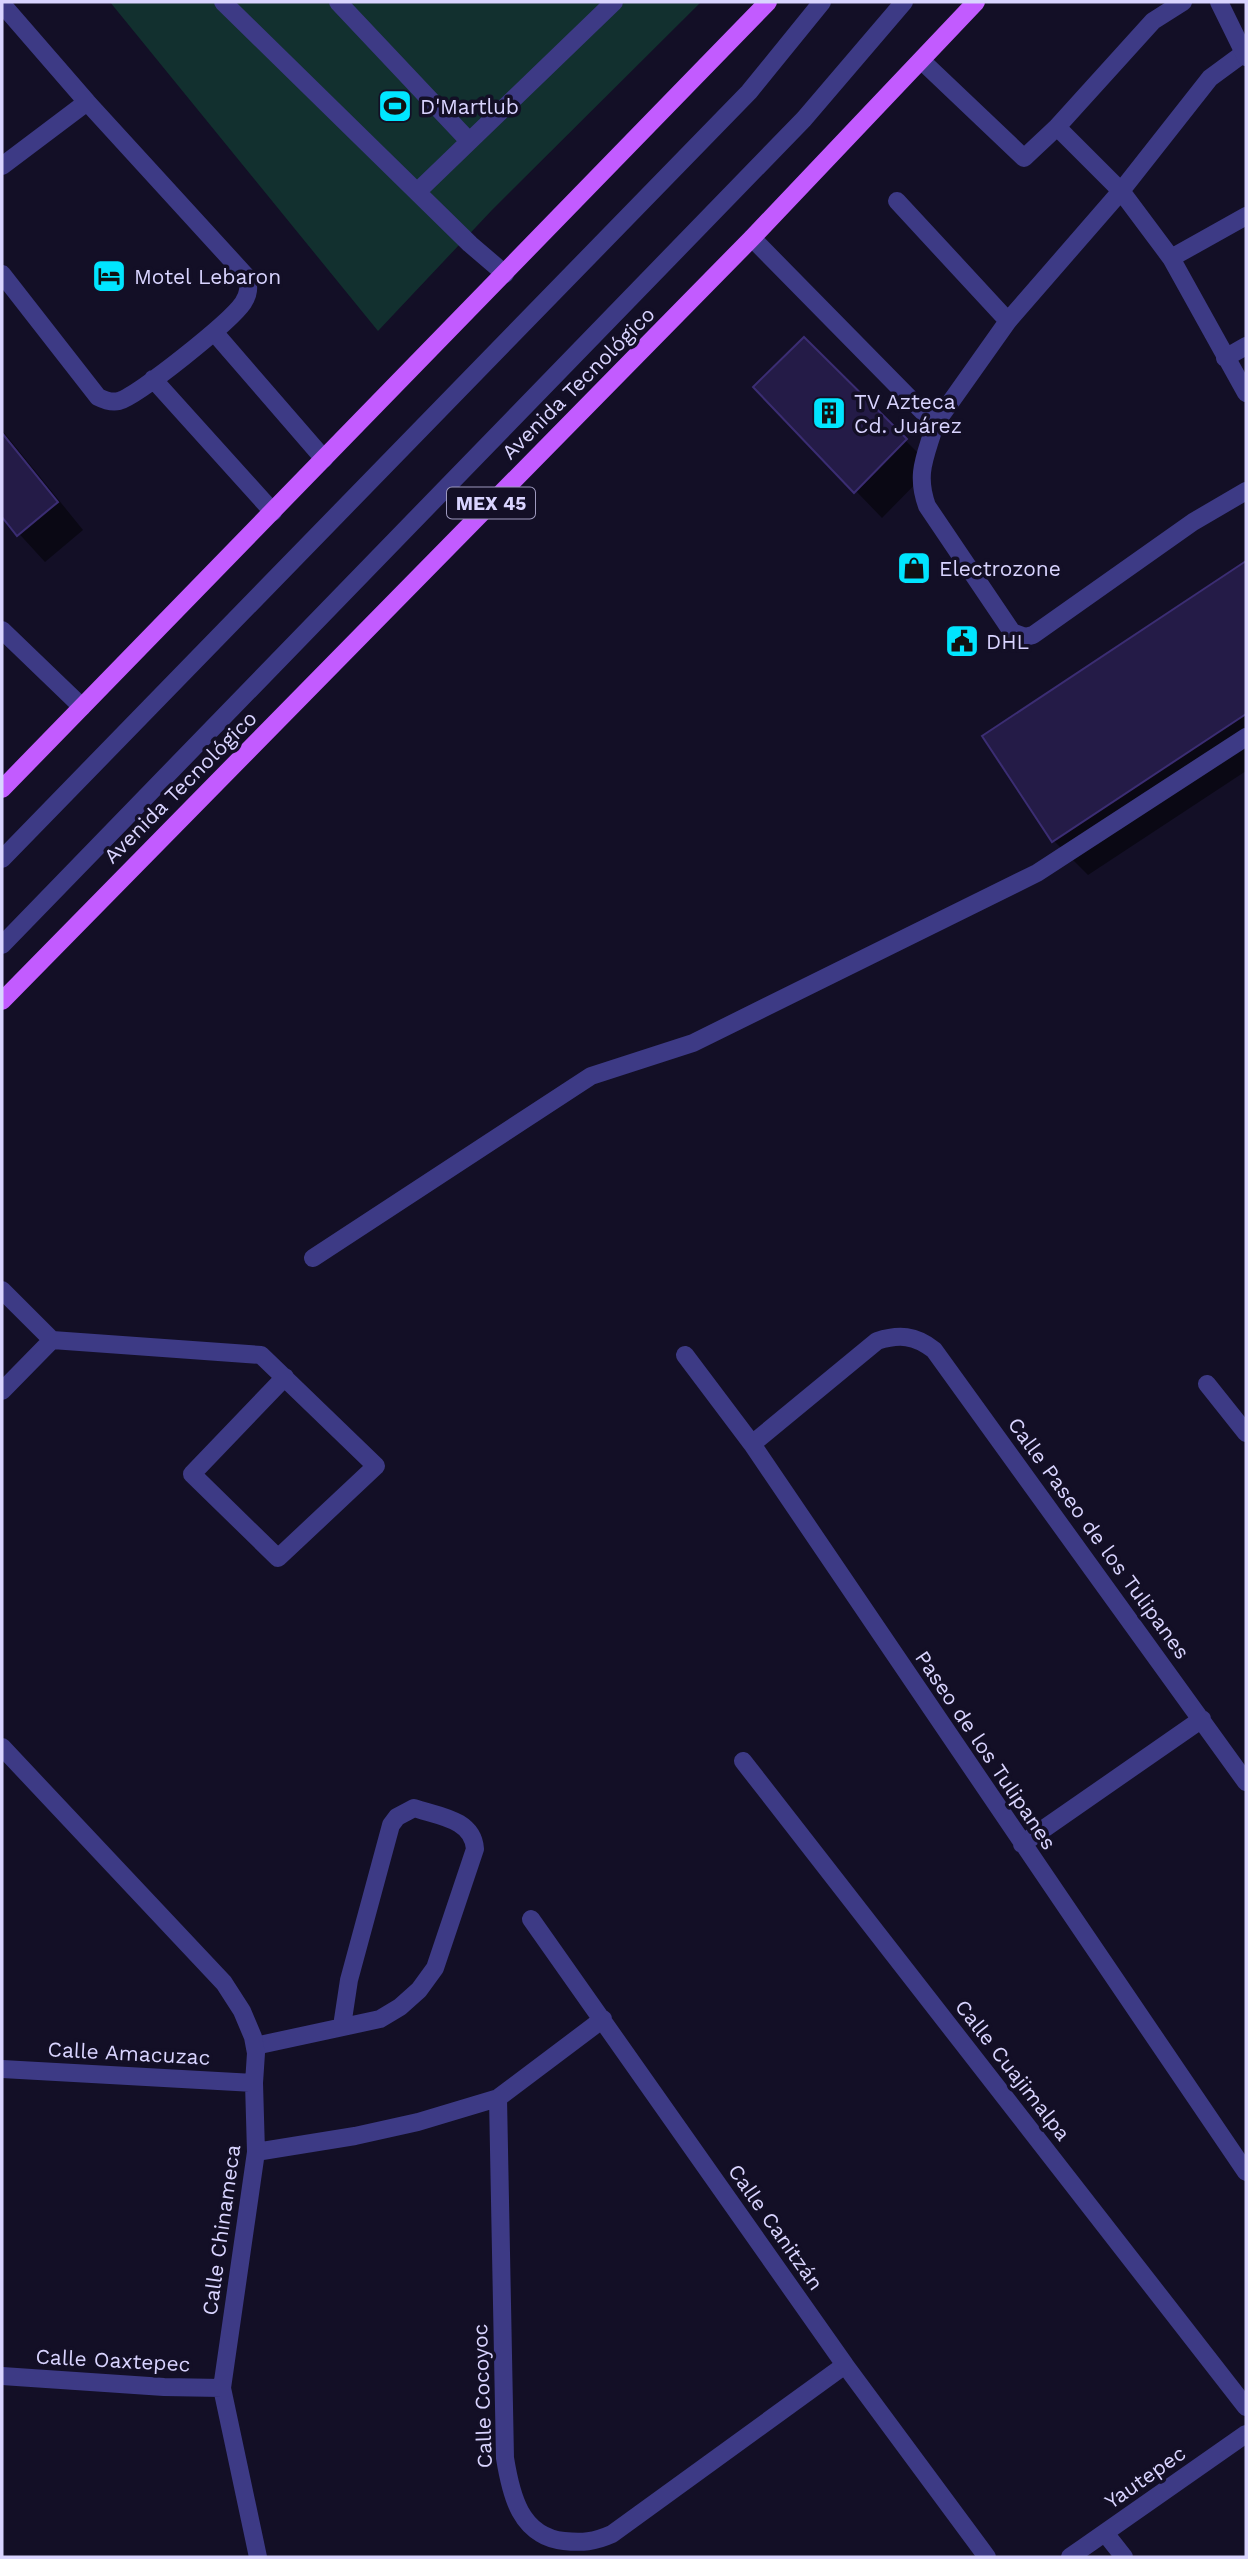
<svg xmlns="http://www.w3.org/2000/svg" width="1248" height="2559" font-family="'Work Sans',sans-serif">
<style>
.green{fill:#12302f}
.shadow{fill:#0007}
.building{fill:#241b47;stroke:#3b2d73;stroke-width:2}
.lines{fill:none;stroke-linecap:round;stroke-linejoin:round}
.service{stroke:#3d3a85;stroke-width:18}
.minor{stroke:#3d3a85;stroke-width:18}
.tertiary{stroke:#3d3a85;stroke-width:18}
.primary{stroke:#c25bff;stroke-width:18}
.labels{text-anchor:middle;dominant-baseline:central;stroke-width:7;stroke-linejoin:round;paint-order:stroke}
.shield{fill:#130f26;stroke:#9e99be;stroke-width:2}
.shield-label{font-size:19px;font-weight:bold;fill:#d9d4ff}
.poi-label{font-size:21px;fill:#d9d4ff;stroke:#130f26;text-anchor:start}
.street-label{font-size:21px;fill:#d9d4ff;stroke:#130f26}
</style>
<rect width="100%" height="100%" fill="#130f26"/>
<path class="green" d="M110,2H701L492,210L378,331Z"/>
<path class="shadow" d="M804,339L932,467L882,518L756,387Z
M2,430L83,530L45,562L2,515Z
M1246,563V771L1088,875L1054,841L984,736Z"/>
<path class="building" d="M804,337L907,439L854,493L753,387Z
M2,433L58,502L17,536L2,517Z
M1246,561V714L1052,842L982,736Z"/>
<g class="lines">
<path class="service" d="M223,2L470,244L505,274
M338,2L469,141
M2,4L87,102L247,277C249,287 249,294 243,303C230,322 139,395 119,401C111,403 104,400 98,397L2,274
M922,61L1024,158L1057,127L1153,21L1183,2
M1057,127L1121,191L1171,258L1246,393
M2,166L87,102
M417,192L614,2
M897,201L1008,321
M752,238L935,424C926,456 915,473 927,506L1012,632L1025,637L1033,635L1193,522L1246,491
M1171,258L1246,216
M214,332L324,459
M1225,358L1246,346
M153,379L273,512
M935,424L1008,321L1121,191L1210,78L1244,53
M2,630L82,707
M2,859L749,92L822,2
M2,945L804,119L904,2
M313,1258L591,1076L693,1043L1037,873L1246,737
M2,1290L52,1340
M1207,1384L1246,1433
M2,1391L52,1340L261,1355L376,1466L278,1558L192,1474L285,1377
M255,2046L380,2019L400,2007L419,1990L435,1968L475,1849C473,1819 438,1816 414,1808L397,1817L391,1825L349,1980L342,2026"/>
<path class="minor" d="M685,1355L752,1444L1246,2172
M752,1444L877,1341C899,1334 915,1335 934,1350L1246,1782
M2,1747L224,1983L242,2011L253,2037L256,2053L254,2083L256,2152L222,2388L258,2557
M743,1761L1246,2407
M1022,1844L1202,1719
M531,1919L845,2365L987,2557
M603,2019L498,2098L505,2458C511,2495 520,2536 564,2541C582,2543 594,2542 612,2534L845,2365
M2,2069L254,2083
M256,2152L355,2136L418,2122L498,2098
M2,2376L164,2387L222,2388
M1105,2533L1124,2557
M1070,2557L1246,2434"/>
<path class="tertiary" d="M1219,2L1246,57"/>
<path class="primary" d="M2,789L768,2
M2,1001L752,238L976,2"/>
</g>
<defs>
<g id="stadium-square" transform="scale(1.75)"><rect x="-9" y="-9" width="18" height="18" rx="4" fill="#00e5ff" stroke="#130f26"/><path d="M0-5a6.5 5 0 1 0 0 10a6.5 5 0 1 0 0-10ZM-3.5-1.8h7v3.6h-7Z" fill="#111"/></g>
<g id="hotel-square" transform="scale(1.75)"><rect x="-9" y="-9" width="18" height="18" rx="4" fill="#00e5ff" stroke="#130f26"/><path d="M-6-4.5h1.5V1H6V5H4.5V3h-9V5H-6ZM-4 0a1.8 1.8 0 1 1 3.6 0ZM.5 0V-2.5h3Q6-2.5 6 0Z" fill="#111"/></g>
<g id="building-square" transform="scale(1.75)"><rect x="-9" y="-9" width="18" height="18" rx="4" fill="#00e5ff" stroke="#130f26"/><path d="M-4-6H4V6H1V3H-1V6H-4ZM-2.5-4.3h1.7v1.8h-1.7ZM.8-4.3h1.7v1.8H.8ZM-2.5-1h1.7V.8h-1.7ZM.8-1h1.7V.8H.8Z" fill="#111"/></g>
<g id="shop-square" transform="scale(1.75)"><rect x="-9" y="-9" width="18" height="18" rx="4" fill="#00e5ff" stroke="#130f26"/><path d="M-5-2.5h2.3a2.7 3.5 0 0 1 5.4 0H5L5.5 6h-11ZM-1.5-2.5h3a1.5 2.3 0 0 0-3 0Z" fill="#111"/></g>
<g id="civic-square" transform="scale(1.75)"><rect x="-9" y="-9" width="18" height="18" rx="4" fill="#00e5ff" stroke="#130f26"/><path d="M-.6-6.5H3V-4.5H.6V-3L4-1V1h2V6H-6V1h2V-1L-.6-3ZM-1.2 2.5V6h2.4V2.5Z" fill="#111"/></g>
</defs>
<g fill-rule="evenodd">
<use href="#stadium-square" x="395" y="106"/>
<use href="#hotel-square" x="109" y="276"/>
<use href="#building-square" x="829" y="413"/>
<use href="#shop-square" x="914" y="568"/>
<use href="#civic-square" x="962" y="641"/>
</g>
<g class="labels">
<rect class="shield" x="447" y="487.5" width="88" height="31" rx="5"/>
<g class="shield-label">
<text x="491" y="503">MEX 45</text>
</g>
<g class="poi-label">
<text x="420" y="106">D'Martlub</text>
<text x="134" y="276">Motel Lebaron</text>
<text x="854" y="401">TV Azteca<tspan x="854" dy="24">Cd. Juárez</tspan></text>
<text x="939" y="568">Electrozone</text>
<text x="986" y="641">DHL</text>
</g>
<g class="street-label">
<text transform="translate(578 383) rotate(-45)">Avenida Tecnológico</text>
<text transform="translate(180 787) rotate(-45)">Avenida Tecnológico</text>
<text transform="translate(1099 1538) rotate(54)">Calle Paseo de los Tulipanes</text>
<text transform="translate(986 1750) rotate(56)">Paseo de los Tulipanes</text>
<text transform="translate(129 2053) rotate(3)">Calle Amacuzac</text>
<text transform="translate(1013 2070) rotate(52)">Calle Cuajimalpa</text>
<text transform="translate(776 2227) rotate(55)">Calle Canitzán</text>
<text transform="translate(221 2230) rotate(-82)">Calle Chinameca</text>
<text transform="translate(113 2360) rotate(3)">Calle Oaxtepec</text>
<text transform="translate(482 2396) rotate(-92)">Calle Cocoyoc</text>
<text transform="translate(1145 2477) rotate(-35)">Yautepec</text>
</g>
</g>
<rect width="1248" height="2559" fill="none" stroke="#d9d4ff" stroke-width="7"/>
</svg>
